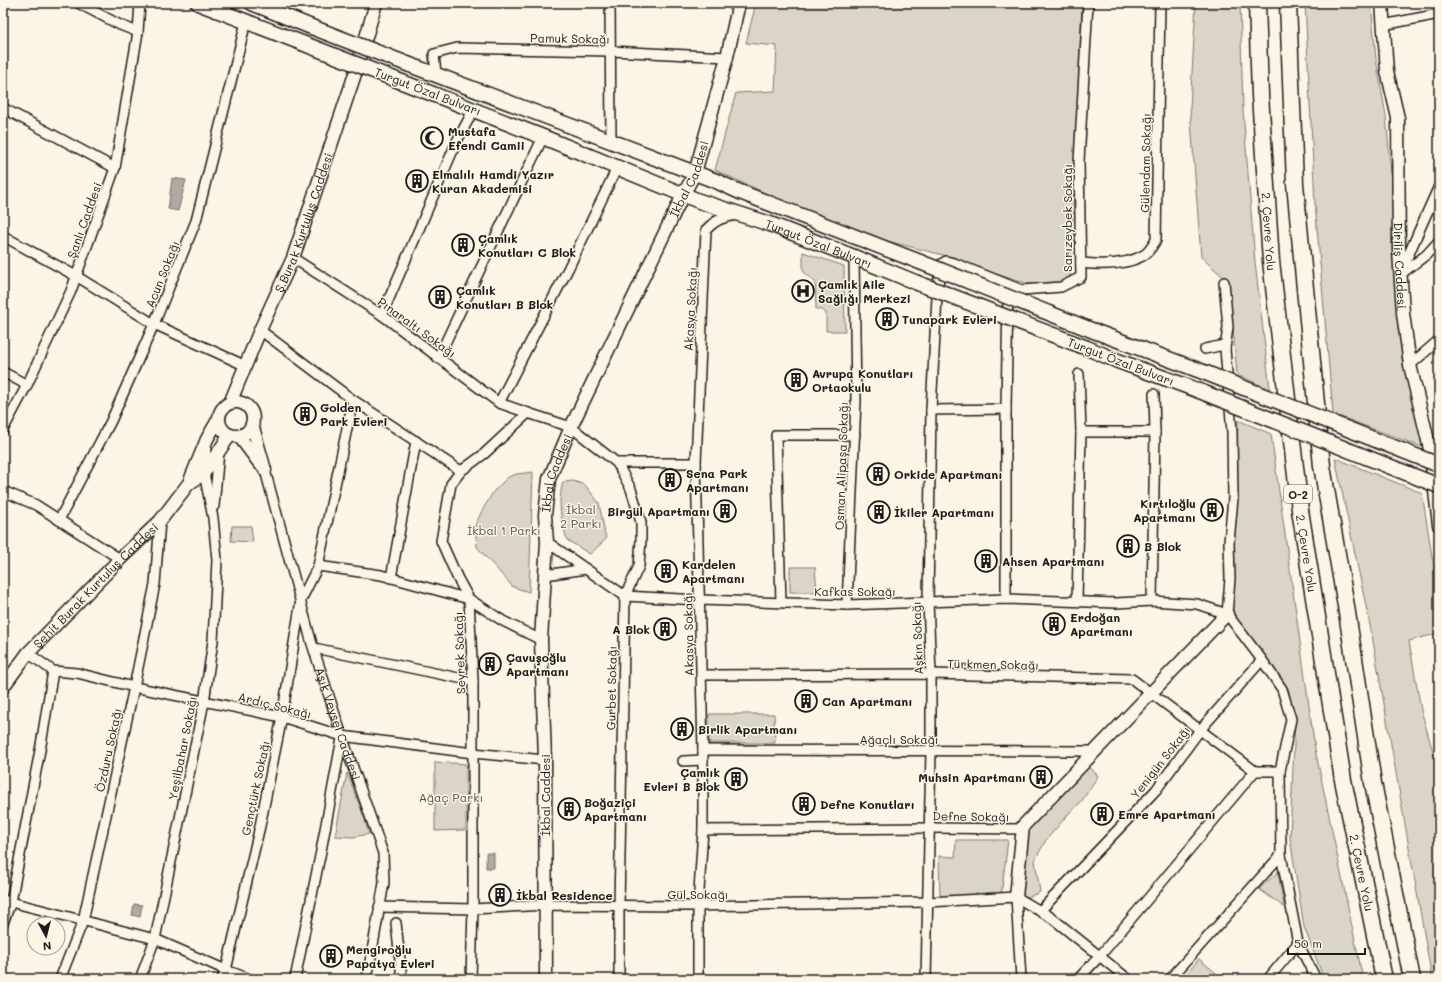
<svg xmlns="http://www.w3.org/2000/svg" width="1442" height="982" font-family="Mali,sans-serif">
<style>
.green{fill:#dbd5c8;stroke:#7c7872}
.water{fill:#b0aba1;stroke:#75726c}
.lines{fill:none;stroke-linecap:round;stroke-linejoin:round}
.street-casing{stroke:#1c1c1c;stroke-width:12}
.secondary-casing{stroke:#1c1c1c;stroke-width:15}
.primary-casing{stroke:#1c1c1c;stroke-width:17}
.highway-casing{stroke:#1c1c1c;stroke-width:19}
.street{stroke:#fcf5e5;stroke-width:9}
.secondary{stroke:#fcf5e5;stroke-width:12}
.primary{stroke:#fcf5e5;stroke-width:14}
.highway{stroke:#fcf5e5;stroke-width:16}
.primary-bridge-casing{stroke:#1c1c1c;stroke-width:17;stroke-linecap:butt}
.primary-bridge{stroke:#fcf5e5;stroke-width:14}
.labels{text-anchor:middle;dominant-baseline:central;stroke-width:3;stroke-linejoin:round;paint-order:stroke}
.shield{fill:#fcf5e5;stroke:#5f5d58;stroke-width:1}
.shield-label{font-size:11px;font-weight:bold;fill:#1c1c1c}
.street-label{font-size:12px;fill:#1c1c1c;stroke:#fcf5e5}
.poi-label{font-size:12px;font-weight:bold;fill:#1c1c1c;stroke:#fcf5e5;text-anchor:start}
.park-label{font-size:12px;fill:#555450;stroke:#fcf5e5}
</style>
<rect width="100%" height="100%" fill="#fcf5e5"/>
<filter id="ink" filterUnits="userSpaceOnUse"><feTurbulence type="fractalNoise" baseFrequency=".025" numOctaves="2"/><feDisplacementMap in="SourceGraphic" scale="8" xChannelSelector="R" yChannelSelector="G"/><feConvolveMatrix kernelMatrix="1 2 1 2 8 2 1 2 1" color-interpolation-filters="sRGB"/></filter>
<g filter="url(#ink)">
<path class="green" d="M756,3H1082L1070,280L1035,286L989,272L943,255L848,231L715,170L736,93L775,91L777,46L746,43Z
M1196,3H1240L1243,110L1255,262L1270,389L1237,375L1229,282L1201,257L1190,108Z
M1305,3H1371L1376,59L1386,116L1400,277L1422,447L1333,414L1315,204Z
M803,252L844,266L845,331H826V313L822,310L816,309L815,282L803,271Z
M1238,420L1271,434L1315,749L1363,979H1324L1304,927L1290,838L1295,720L1288,688L1238,637L1229,617L1234,563Z
M1335,458L1422,493L1439,600V633L1409,641L1421,710L1439,773V979H1432L1372,635Z
M533,472L529,592L513,587L477,547L475,525L483,509L494,491L508,477L517,474Z
M573,481L585,485L599,503L606,539L590,554L567,540C561,519 557,504 563,482Z
M232,526H251L253,542L231,541Z
M790,567H815L817,592H790Z
M709,714H774L775,743H709Z
M435,762L466,764V830L435,831Z
M1088,765L1098,776L1081,802L1071,811L1046,840L1035,860L1040,892L1029,897L1019,895L1023,858L1029,827Z
M347,773L363,814L369,834L353,837L335,836Z
M956,840H1008L1001,896L940,899L939,856L955,857Z
M1278,872L1284,907L1259,889Z
M1199,959L1221,977L1219,979H1182Z"/>
<path class="water" d="M172,178L186,180L178,211L168,209Z
M486,853H494V868H486Z
M134,904L142,905L140,917L132,915Z"/>
<g class="lines">
<g class="street-casing">
<g id="street">
<path d="M78,3L120,25L138,32"/>
<path d="M610,3L611,141"/>
<path d="M1383,25L1439,14"/>
<path d="M436,74L434,54L457,48L611,51L727,57"/>
<path d="M3,108L115,168"/>
<path d="M3,236L76,276L154,324L246,366"/>
<path d="M293,258L382,315L499,403L528,413"/>
<path d="M1081,263C1100,265 1127,265 1144,255C1149,252 1153,245 1156,240L1160,3"/>
<path d="M1401,272L1418,233L1439,186"/>
<path d="M1401,274L1426,255L1439,241"/>
<path d="M1224,282L1228,327L1225,349L1232,432L1233,498L1229,542L1230,579L1227,614"/>
<path d="M382,315L457,141L474,109"/>
<path d="M260,330L353,400L461,471"/>
<path d="M1205,349L1224,345L1225,349"/>
<path d="M438,358L543,137"/>
<path d="M1410,365L1439,340"/>
<path d="M3,372L27,385"/>
<path d="M499,403L568,269L617,168"/>
<path d="M931,410L1006,409"/>
<path d="M3,430L27,385L71,291L115,168L138,32L140,3"/>
<path d="M1081,432H1155"/>
<path d="M617,463H696"/>
<path id="s1" d="M265,470L312,644L342,736L383,853L384,883L367,979"/>
<path d="M3,491L36,505L120,559"/>
<path d="M214,506L219,451"/>
<path d="M59,520L111,421L154,324L196,221L246,22"/>
<path d="M547,542L625,596L699,600L847,605L1006,599L1116,603L1152,601L1197,604L1227,614"/>
<path d="M318,566L381,575L469,599L503,621L541,640"/>
<path d="M545,575L586,569"/>
<path d="M391,578L416,441"/>
<path d="M1006,599V409L1008,293"/>
<path d="M1077,601L1081,432L1079,374"/>
<path d="M1152,601L1155,432L1154,394"/>
<path d="M781,602L776,435H855"/>
<path d="M847,605L856,401L854,257"/>
<path d="M1227,614L1262,660L1282,689L1291,719L1280,771H1255"/>
<path d="M314,648L473,681"/>
<path d="M28,653L53,671L77,673L134,687L282,717L342,736L473,753L545,760"/>
<path d="M701,675L931,674L1132,679L1255,771"/>
<path d="M703,750L1095,751"/>
<path d="M683,761L703,760"/>
<path d="M1280,771L1281,855L1298,943L1316,979"/>
<path d="M703,830L930,828L1023,829"/>
<path d="M1016,897L1052,918L1128,979"/>
<path d="M1016,897L1021,979"/>
<path d="M3,900L155,939L226,970L250,979"/>
<path d="M379,907L473,909L546,905L690,906L928,902L1016,897"/>
<path d="M1040,911L1156,790L1200,730L1262,660"/>
<path d="M3,923L11,902L41,745L53,671"/>
<path d="M396,923L402,979"/>
<path d="M60,979L83,921L134,687L155,584L160,521"/>
<path d="M140,979L155,939L204,702L213,641L217,560L213,518L204,473L206,448"/>
<path d="M222,979L226,970L260,826L282,717L301,600L318,566L353,400"/>
<path d="M295,979L321,851L342,738"/>
<path d="M471,979L473,909V681L469,599L458,579L441,541L451,484L461,471L484,454L528,413L571,427L617,463L631,489L641,522V540L639,566L625,596L619,906V979"/>
<path d="M698,979V906L703,830V750L696,463L706,230C716,219 724,217 738,215"/>
<path d="M926,979L931,751V674L928,602L931,410L937,297L940,265L946,261L954,263L1022,290L1061,287L1081,277L1079,161L1088,3"/>
<path d="M1078,979L1099,957L1255,771"/>
<path d="M1170,979L1281,855"/>
<path d="M1268,979L1298,943"/>
</g>
</g>
<g class="secondary-casing">
<g id="secondary">
<path id="s2" d="M1382,3L1387,71L1398,118L1399,251L1403,313L1410,365L1430,449L1439,525"/>
<circle cx="236" cy="419" r="17"/>
<path id="s3" d="M230,403L260,330L293,258L357,68L376,3"/>
<path d="M252,424L265,470"/>
<path d="M239,436L260,464"/>
<path d="M190,483L204,473L230,435"/>
<path id="s4" d="M3,687L28,653L120,559L160,521L189,483L207,439L218,420"/>
<path d="M1016,897L1023,826L1227,614"/>
<path id="s5" d="M546,979L545,760L541,640L547,542L545,515L549,479L571,427L683,195L695,173L727,57L739,3"/>
</g>
</g>
<g class="primary-casing">
<g id="primary">
<path d="M198,3L302,43"/>
<path d="M252,3L309,26"/>
<path d="M410,65L716,181L740,192L920,262"/>
<path id="s6" d="M402,82L543,137L699,201L770,224L854,257L915,282"/>
<path d="M1094,331L1206,373"/>
<path d="M1087,348L1118,361L1197,390"/>
</g>
</g>
<g class="highway-casing">
<g id="highway">
<path id="s7" d="M1257,3L1260,95L1271,261L1300,510L1343,780L1384,979"/>
<path d="M1288,3L1295,184L1322,466L1346,606L1373,783L1412,979"/>
</g>
</g>
<use href="#street" class="street"/>
<use href="#secondary" class="secondary"/>
<use href="#primary" class="primary"/>
<use href="#highway" class="highway"/>
<g class="primary-bridge-casing">
<path id="primary-bridge" d="M309,26L410,65
M302,43L402,82
M920,262L1094,331
M915,282L1087,348
M1206,373L1439,465
M1197,390L1439,486"/>
</g>
<use href="#primary-bridge" class="primary-bridge"/>
</g>
</g>
<defs>
<g id="mosque-ring" transform="scale(1.15)"><circle r="9.5" fill="#fcf5e5" stroke="#1c1c1c" stroke-width="1.5"/><path d="M3.5-4.9A6 6 0 1 0 3.5 4.9A5 5 0 1 1 3.5-4.9Z" fill="#1c1c1c"/></g>
<g id="building-ring" transform="scale(1.15)"><circle r="9.5" fill="#fcf5e5" stroke="#1c1c1c" stroke-width="1.5"/><path d="M-4-6H4V6H1V3H-1V6H-4ZM-2.5-4.3h1.7v1.8h-1.7ZM.8-4.3h1.7v1.8H.8ZM-2.5-1h1.7V.8h-1.7ZM.8-1h1.7V.8H.8Z" fill="#1c1c1c"/></g>
<g id="hospital-ring" transform="scale(1.15)"><circle r="9.5" fill="#fcf5e5" stroke="#1c1c1c" stroke-width="1.5"/><path d="M-5-5h3v3.5h4V-5h3V5h-3V1.5h-4V5h-3Z" fill="#1c1c1c"/></g>
</defs>
<g fill-rule="evenodd">
<use href="#mosque-ring" x="432" y="138"/>
<use href="#building-ring" x="417" y="181"/>
<use href="#building-ring" x="463" y="245"/>
<use href="#hospital-ring" x="803" y="291"/>
<use href="#building-ring" x="440" y="297"/>
<use href="#building-ring" x="887" y="319"/>
<use href="#building-ring" x="796" y="380"/>
<use href="#building-ring" x="305" y="414"/>
<use href="#building-ring" x="878" y="474"/>
<use href="#building-ring" x="670" y="480"/>
<use href="#building-ring" x="1212" y="510"/>
<use href="#building-ring" x="725" y="511"/>
<use href="#building-ring" x="879" y="512"/>
<use href="#building-ring" x="1128" y="546"/>
<use href="#building-ring" x="986" y="561"/>
<use href="#building-ring" x="666" y="571"/>
<use href="#building-ring" x="1054" y="624"/>
<use href="#building-ring" x="665" y="629"/>
<use href="#building-ring" x="490" y="664"/>
<use href="#building-ring" x="806" y="701"/>
<use href="#building-ring" x="682" y="729"/>
<use href="#building-ring" x="1041" y="777"/>
<use href="#building-ring" x="736" y="779"/>
<use href="#building-ring" x="804" y="804"/>
<use href="#building-ring" x="569" y="809"/>
<use href="#building-ring" x="1102" y="814"/>
<use href="#building-ring" x="500" y="895"/>
<use href="#building-ring" x="331" y="956"/>
</g>
<g class="labels">
<rect class="shield" x="1284" y="485" width="28" height="18" rx="3"/>
<g class="shield-label">
<text x="1298" y="494">O-2</text>
</g>
<g class="street-label">
<text transform="translate(570 38) rotate(1)">Pamuk Sokağı</text>
<text transform="translate(428 91) rotate(21)">Turgut Özal Bulvarı</text>
<text transform="translate(1145 163) rotate(-89)">Gülendam Sokağı</text>
<text stroke="none"><textPath href="#s5" startOffset="832">İkbal Caddesi</textPath></text>
<text transform="translate(1067 218) rotate(-90)">Sarızeybek Sokağı</text>
<text transform="translate(84 220) rotate(-70)">Şanlı Caddesi</text>
<text stroke="none"><textPath href="#s3" startOffset="195">Ş.Burak Kurtuluş Caddesi</textPath></text>
<text stroke="none"><textPath href="#s7" startOffset="229">2. Çevre Yolu</textPath></text>
<text stroke="none"><textPath href="#s6" startOffset="447">Turgut Özal Bulvarı</textPath></text>
<text stroke="none"><textPath href="#s2" startOffset="264">Diriliş Caddesi</textPath></text>
<text transform="translate(162 274) rotate(-68)">Acun Sokağı</text>
<text transform="translate(690 309) rotate(-87)">Akasya Sokağı</text>
<text transform="translate(417 327) rotate(36)">Pınaraltı Sokağı</text>
<text transform="translate(1121 361) rotate(21)">Turgut Özal Bulvarı</text>
<text transform="translate(841 466) rotate(-88)">Osman Alipaşa Sokağı</text>
<text stroke="none"><textPath href="#s5" startOffset="508">İkbal Caddesi</textPath></text>
<text stroke="none"><textPath href="#s7" startOffset="553">2. Çevre Yolu</textPath></text>
<text stroke="none"><textPath href="#s4" startOffset="138">Şehit Burak Kurtuluş Caddesi</textPath></text>
<text x="855" y="591">Kafkas Sokağı</text>
<text transform="translate(688 634) rotate(-91)">Akasya Sokağı</text>
<text transform="translate(917 638) rotate(-92)">Aşkın Sokağı</text>
<text transform="translate(459 653) rotate(-92)">Seyrek Sokağı</text>
<text transform="translate(993 664) rotate(1)">Türkmen Sokağı</text>
<text transform="translate(611 688) rotate(-89)">Gurbet Sokağı</text>
<text transform="translate(275 705) rotate(14)">Ardıç Sokağı</text>
<text stroke="none"><textPath href="#s1" startOffset="264">Aşık Veysel Caddesi</textPath></text>
<text x="899" y="739">Ağaçlı Sokağı</text>
<text transform="translate(182 748) rotate(-79)">Yeşilbahar Sokağı</text>
<text transform="translate(108 750) rotate(-78)">Özduru Sokağı</text>
<text transform="translate(1160 762) rotate(-52)">Yenigün Sokağı</text>
<text transform="translate(255 788) rotate(-78)">Gençtürk Sokağı</text>
<text transform="translate(545 795) rotate(-90)">İkbal Caddesi</text>
<text transform="translate(971 816) rotate(1)">Defne Sokağı</text>
<text stroke="none"><textPath href="#s7" startOffset="877">2. Çevre Yolu</textPath></text>
<text x="698" y="894">Gül Sokağı</text>
</g>
<g class="poi-label">
<text x="448" y="131">Mustafa<tspan x="448" dy="14">Efendi Camii</tspan></text>
<text x="432" y="174">Elmalılı Hamdi Yazır<tspan x="432" dy="14">Kuran Akademisi</tspan></text>
<text x="478" y="238">Çamlık<tspan x="478" dy="14">Konutları C Blok</tspan></text>
<text x="818" y="284">Çamlık Aile<tspan x="818" dy="14">Sağlığı Merkezi</tspan></text>
<text x="456" y="290">Çamlık<tspan x="456" dy="14">Konutları B Blok</tspan></text>
<text x="902" y="319">Tunapark Evleri</text>
<text x="812" y="373">Avrupa Konutları<tspan x="812" dy="14">Ortaokulu</tspan></text>
<text x="320" y="407">Golden<tspan x="320" dy="14">Park Evleri</tspan></text>
<text x="686" y="473">Sena Park<tspan x="686" dy="14">Apartmanı</tspan></text>
<text x="894" y="474">Orkide Apartmanı</text>
<text x="1196" y="503" text-anchor="end">Kırtıloğlu<tspan x="1196" dy="14">Apartmanı</tspan></text>
<text x="710" y="511" text-anchor="end">Birgül Apartmanı</text>
<text x="894" y="512">İkiler Apartmanı</text>
<text x="1144" y="546">B Blok</text>
<text x="1002" y="561">Ahsen Apartmanı</text>
<text x="682" y="564">Kardelen<tspan x="682" dy="14">Apartmanı</tspan></text>
<text x="1070" y="617">Erdoğan<tspan x="1070" dy="14">Apartmanı</tspan></text>
<text x="650" y="629" text-anchor="end">A Blok</text>
<text x="506" y="657">Çavuşoğlu<tspan x="506" dy="14">Apartmanı</tspan></text>
<text x="822" y="701">Can Apartmanı</text>
<text x="698" y="729">Birlik Apartmanı</text>
<text x="720" y="772" text-anchor="end">Çamlık<tspan x="720" dy="14">Evleri B Blok</tspan></text>
<text x="1026" y="777" text-anchor="end">Muhsin Apartmanı</text>
<text x="584" y="802">Boğaziçi<tspan x="584" dy="14">Apartmanı</tspan></text>
<text x="820" y="804">Defne Konutları</text>
<text x="1118" y="814">Emre Apartmanı</text>
<text x="516" y="895">İkbal Residence</text>
<text x="346" y="949">Mengiroğlu<tspan x="346" dy="14">Papatya Evleri</tspan></text>
</g>
<g class="park-label">
<text x="581" y="509">İkbal<tspan x="581" dy="14">2 Parkı</tspan></text>
<text x="504" y="530">İkbal 1 Parkı</text>
<text x="451" y="797">Ağaç Parkı</text>
</g>
</g>
<rect width="1442" height="982" fill="none" stroke="#fcf5e5" stroke-width="16"/>
<rect x="8" y="8" width="1426" height="966" fill="none" stroke="#1c1c1c" stroke-width="1.5" filter="url(#ink)"/>
<g transform="translate(46 936) rotate(173)"><circle r="19" fill="#fcf5e5" stroke="#a29e95"/>
<path d="M0-3L7 15L0 10L-7 15Z" fill="#1c1c1c"/>
<text y="-6" font-size="11" font-weight="bold" text-anchor="middle" fill="#1c1c1c">N</text>
</g>
<path d="M1288 948v6h77v-6" fill="none" stroke="#1c1c1c" stroke-width="2"/>
<text x="1294" y="948" font-size="12" fill="#1c1c1c" stroke="#fcf5e5" stroke-width="3" paint-order="stroke">50 m</text>
</svg>
